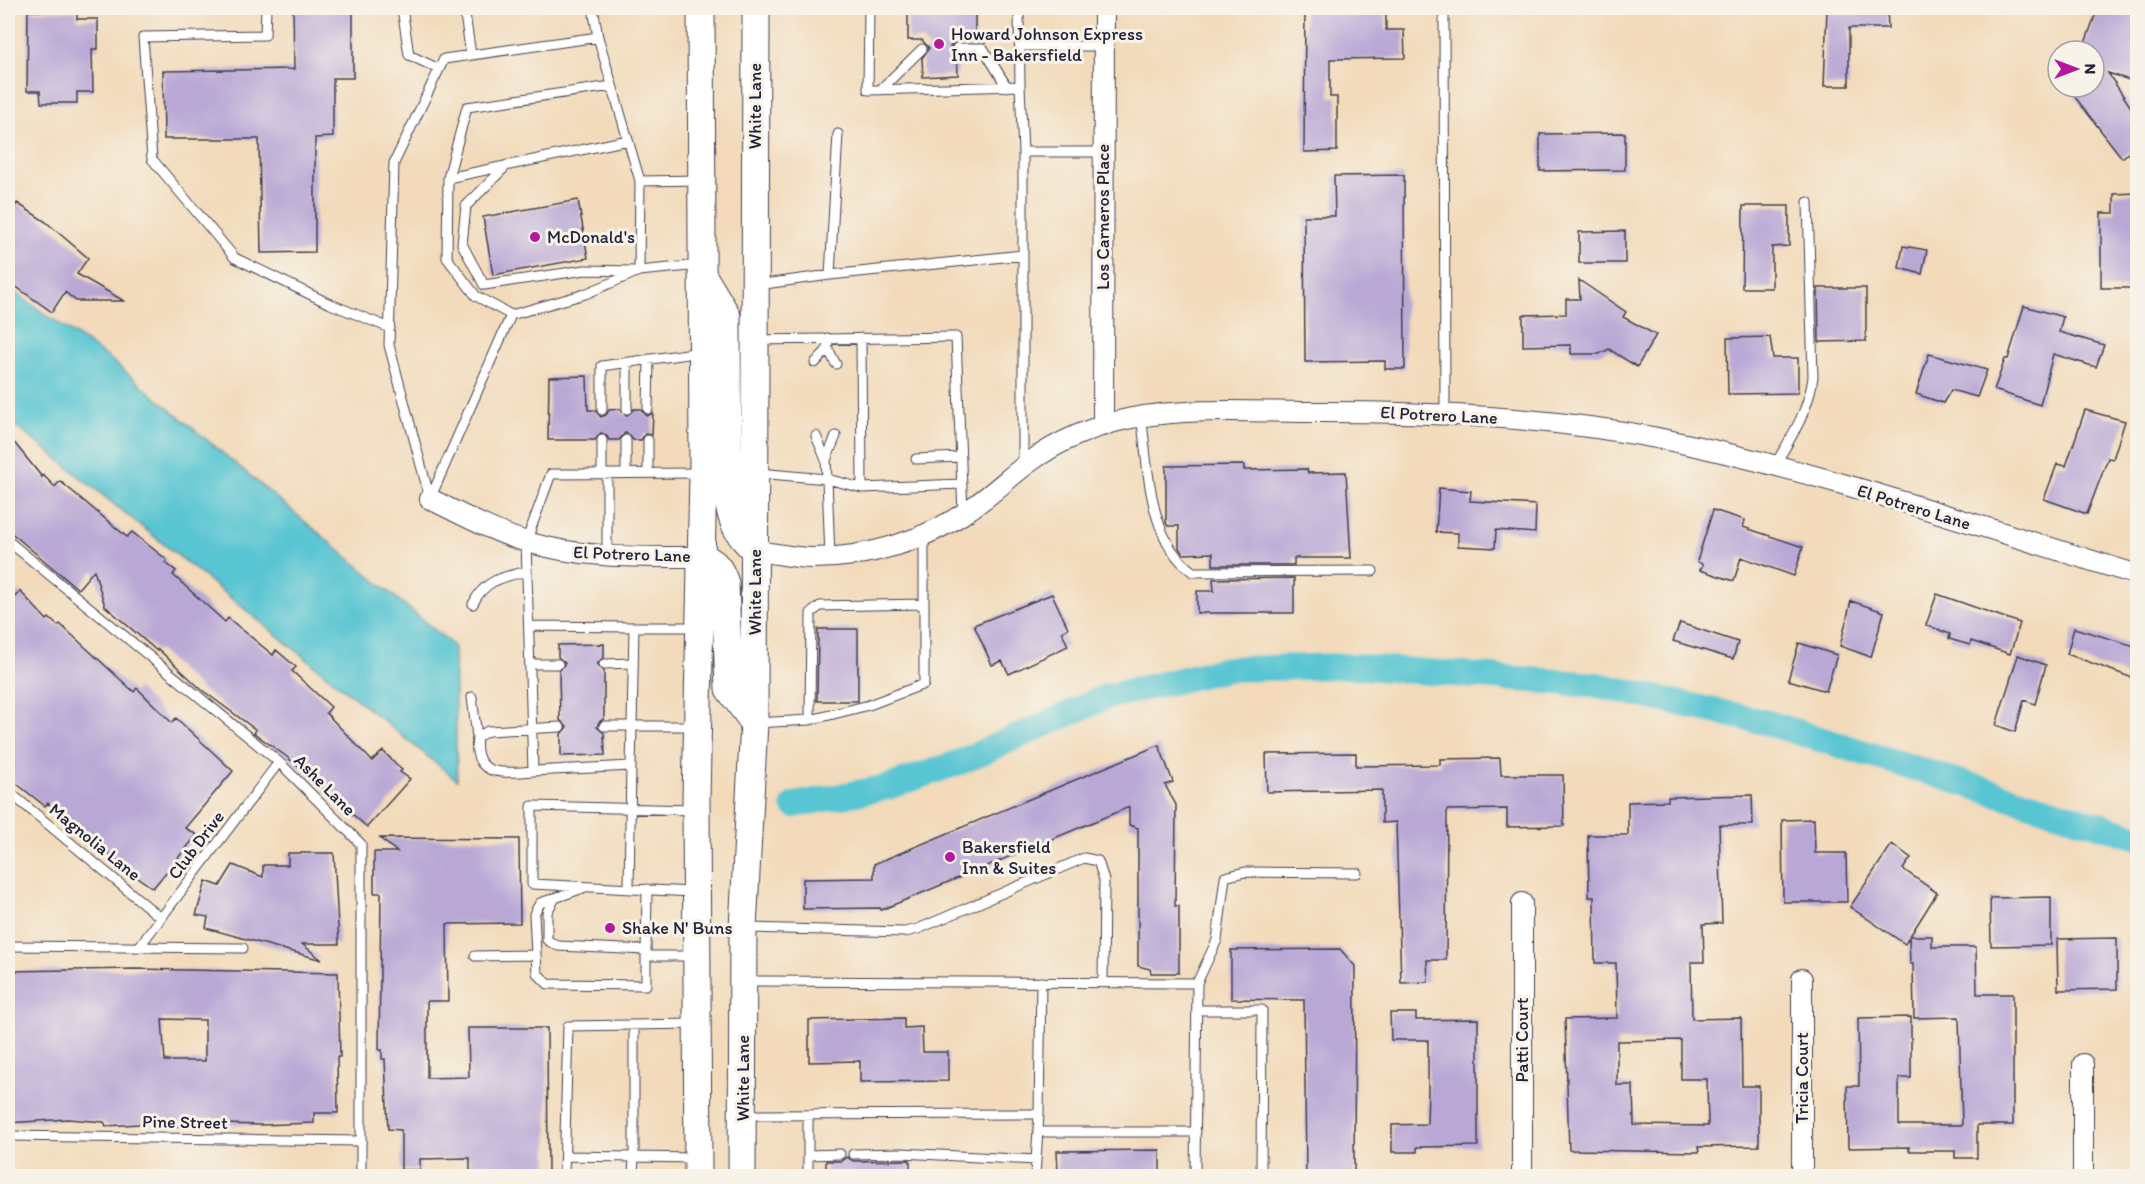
<svg xmlns="http://www.w3.org/2000/svg" width="2145" height="1184" font-family="Itim,sans-serif">
<style>
.water{fill:#59c5d2;stroke:#3e7486;stroke-width:1.5}
.lines{fill:none;stroke-linecap:round;stroke-linejoin:round}
.canal{stroke:#59c5d2;stroke-width:26}
.building{fill:#b9a8d5;fill-rule:evenodd}
.lane-casing{stroke:#413e4e;stroke-width:11}
.street-casing{stroke:#413e4e;stroke-width:22}
.secondary-casing{stroke:#413e4e;stroke-width:29}
.lane{stroke:#fff;stroke-width:9}
.street{stroke:#fff;stroke-width:20}
.secondary{stroke:#fff;stroke-width:27}
.poi-dot{fill:#b5179e;stroke:#f7f3e8;stroke-width:2}
.labels{text-anchor:middle;dominant-baseline:central;stroke-width:6;stroke-linejoin:round;paint-order:stroke}
.poi-label{font-size:18px;fill:#22223b;stroke:#f7f3e8;text-anchor:start}
.street-label{font-size:18px;fill:#22223b;stroke:#f7f3e8}
</style>
<rect width="100%" height="100%" fill="#f7f3e8"/>
<filter id="ink" filterUnits="userSpaceOnUse"><feTurbulence type="fractalNoise" baseFrequency=".0167" numOctaves="2"/><feDisplacementMap in="SourceGraphic" scale="12" xChannelSelector="R" yChannelSelector="G"/><feConvolveMatrix kernelMatrix="1 2 1 2 8 2 1 2 1" color-interpolation-filters="sRGB"/></filter>
<filter id="wash" filterUnits="userSpaceOnUse"><feTurbulence type="fractalNoise" baseFrequency=".008" numOctaves="4" result="noise"/><feDisplacementMap in="SourceGraphic" scale="24" xChannelSelector="R" yChannelSelector="G"/><feGaussianBlur stdDeviation="1.35" result="paint"/><feColorMatrix in="noise" values="0 0 0 0 0 0 0 0 0 0 0 0 0 0 0 0 0 1.4 0 .05"/><feComposite in="paint" operator="in"/></filter>
<g filter="url(#wash)">
<rect width="100%" height="100%" fill="#f2daba"/>
<path class="water" d="M8,288L110,359L454,646L457,780L43,447L8,421Z"/>
<g class="lines">
<path class="canal" d="M794,805L888,787L960,762L1106,697L1227,669L1349,666L1597,685L1764,722L2138,837"/>
</g>
<g id="blocks">
<path class="building" d="M293,8H353V78H333V137L315,138V252L261,253L259,139H164L163,71L294,69Z
M908,8H975V40H956L950,47L957,55L958,75L923,77L922,58L929,48L922,40H908Z
M1305,8H1386V30H1404L1405,58L1330,59V97H1337V151L1304,152Z
M1827,8H1887L1888,28H1849V86H1824Z
M2098,8H2121L2138,13V83L2108,73L2138,118V145L2122,158L2075,97L2078,87H2094V51H2082Z
M28,11H77V19H98V49H92L93,92H77V103H41L40,91H27Z
M1625,133V170L1540,171V134Z
M1404,175L1405,369H1385V361L1305,362L1304,216H1335L1334,176Z
M2138,193V288H2101V213H2114V194Z
M578,200L588,258L493,275L483,217Z
M17,203L46,222L88,258L77,274L124,301H76L65,292L52,312L8,281V218Z
M1743,206H1789V246L1772,247V288H1742Z
M1625,231V263H1579V232Z
M1903,246L1927,250L1922,274L1899,268Z
M1579,280L1626,312L1623,317L1656,335L1637,367L1609,349L1599,354H1571V345L1523,346V315L1566,314V299H1580Z
M1818,288H1866V341L1819,342Z
M2024,306L2063,317L2059,332L2104,345L2096,367L2053,354L2040,405L1994,390L2005,359H2008Z
M1770,337L1773,358H1798V393L1728,394L1727,338Z
M1929,354L1987,370L1977,397L1951,390L1943,403L1916,394Z
M587,376L588,410H595L601,417L606,415L609,410L620,409L626,416L634,409H641L647,416L653,413L652,435L645,434L641,440H633L630,435L625,433L619,440H609L606,435L601,433L595,440H548L549,377Z
M2085,410L2125,421L2113,459L2108,458L2087,514L2044,499L2057,464L2066,466Z
M8,435L42,477L43,475L55,487L60,481L127,537L132,532L167,560L166,563L176,571L173,575L225,622L228,618L273,655L276,650L296,667L292,671L331,707L326,713L372,761L383,751L402,770L400,772L410,779L367,827L287,757L254,733L256,730L202,690L158,649L157,651L105,606L94,570L78,589L8,530Z
M1244,465V470L1307,469L1308,473L1346,472L1351,558H1294V565H1213V553L1183,554L1179,548V526H1168L1166,523V466Z
M1439,488L1471,491L1470,501L1536,505L1535,533L1496,530L1495,548L1458,546V533L1436,532Z
M1713,510L1745,520L1743,527L1803,547L1794,576L1741,557L1734,581L1700,570L1703,565L1697,561Z
M1294,578V613H1197V591H1214L1213,579Z
M20,591L47,620L49,618L58,626L60,624L134,692L137,688L172,723L176,718L233,771L185,828L197,835L153,888L121,866V863L96,843L94,846L48,803L45,806L8,777V605Z
M1052,594L1068,628L1062,632L1068,646L1009,674L1002,661L992,665L974,625Z
M1937,594L2020,623L2010,654L1971,641L1970,645L1949,639L1950,634L1926,625Z
M1851,601L1884,612L1871,657L1840,646Z
M1680,623L1738,642L1733,659L1673,641Z
M2074,628L2138,647V680L2067,654Z
M818,629H858V701H817Z
M1799,643L1837,655L1826,691L1788,680Z
M604,644V657L597,664L604,671V719L599,722L597,727L604,733L605,755L561,756V734L567,727L560,720L559,671L565,663L558,657V645Z
M2018,655L2046,665L2035,704L2024,700L2015,732L1996,725Z
M1159,745L1173,782L1165,785L1176,805L1175,906H1179V973H1151L1150,969L1138,966V828L1129,825V807L881,910L880,908L803,909V879L874,878V864Z
M1356,753V766L1440,765V759L1500,758L1501,775H1563L1564,826L1507,827V809L1447,810L1446,960H1427L1428,982L1401,983L1396,822L1382,823V790L1267,792L1266,754Z
M1752,795L1753,825H1719L1722,923L1703,924L1704,962H1691L1692,1019L1741,1018L1742,1086H1759V1146L1698,1147L1699,1152L1569,1150L1565,1019L1617,1018L1616,963H1595L1594,897H1589L1588,835H1628V802L1668,801V797ZM1681,1040V1079H1707L1708,1126L1634,1125L1633,1085H1617V1041Z
M1814,819L1815,853H1846L1847,902H1783L1782,820Z
M380,838L519,839L520,923L447,924L448,1001H427V1078L469,1077L468,1028H547L548,1176H470V1158L420,1159V1170H401V1130L388,1129L385,1059H382V1050H379L381,893H374V852H397Z
M1892,844L1911,858L1903,869L1937,893L1910,936H1932V947H1976L1977,994H2013V1125H1977V1158H1955V1151H1909V1147L1848,1148L1847,1086H1859L1858,1018L1911,1017V1078H1899V1125H1962L1959,1017L1914,1018L1913,964H1910L1909,937L1905,944L1850,907Z
M288,853H334L339,944H302L322,960L206,928L208,917L196,915L206,881L220,886L233,865L263,877V865H288Z
M2051,897V945L1991,946L1990,898Z
M2117,938V989L2058,990L2057,939Z
M1340,949L1355,966L1354,1176H1306L1304,1000L1231,999V950Z
M136,969L338,973L340,1057H337L338,1113H314V1123L260,1125L184,1123L182,1126L159,1127L156,1123L106,1126L104,1122L68,1119L8,1123V971ZM162,1019L205,1020V1061H165Z
M1390,1013H1416V1020L1478,1019V1146L1417,1147V1152H1392V1125L1427,1124L1428,1088V1040H1391Z
M904,1018V1028L922,1027L923,1052H948V1081L860,1082V1061L809,1062V1020Z
M1160,1150V1176H1058L1057,1151Z
M847,1157L853,1161L910,1160V1176H826V1161H841Z"/>
</g>
</g>
<g filter="url(#ink)">
<use href="#blocks" fill-opacity="0" stroke="#413e4e" stroke-width="1.5"/>
<g class="lines">
<g class="lane-casing">
<path id="lane" d="M266,8L265,35L143,37L152,159L235,258L328,303L390,328
M402,8L409,55L439,69
M464,8L471,55
M593,8L598,37
M869,8L868,90L1020,86L1019,8
M1444,8L1445,414
M8,44V8
M1020,46H1104
M957,48H983L1007,87
M1020,86L1023,152H1104
M880,90L922,49
M1023,152V465
M507,165L466,206L462,244L484,285L585,270L634,271
M448,178L628,140
M640,181L639,271L700,265
M830,275L1023,255
M757,285L830,275L838,134
M511,315L476,296L447,258L448,178L467,107L612,86
M827,338L828,349L836,364
M861,338L862,488
M757,340L956,337L963,514
M815,363L828,349
M627,409V362
M648,409L649,359
M602,410V366L701,352
M1141,416C1149,468 1147,539 1193,572L1373,571
M816,436L826,460
M602,440V473
M626,440V473
M648,440V473
M916,459L961,457
M1775,465C1792,436 1809,410 1813,377L1808,202
M758,473L827,479L826,460L836,436
M430,499L389,345L394,163L444,59L598,37L640,181L701,180
M430,499L511,315L585,294L639,271
M8,541L279,762L361,844V1176
M607,556V474
M830,557L827,479L862,488L962,484
M473,604C484,580 503,577 527,571
M529,626L634,627
M530,664H558
M604,664L632,663
M472,697L477,737
M810,720L811,613L820,606L924,604
M755,723L810,720L869,705L924,684V534
M604,726H632L631,766L533,771L526,542L551,474L700,473
M696,726H632L634,627H698
M533,771C503,773 472,778 477,737L488,731L560,727
M8,791L161,918
M583,888L555,898L547,912V940L558,946L646,950
M629,888L631,766
M693,892L532,884V806L693,810
M555,898L540,903L534,914L537,973L548,984L646,985V956H696
M747,928L905,932L918,929L1084,858L1098,861L1104,880L1103,983
M8,946L243,948
M139,947L279,762
M475,956L535,955
M646,956L647,889
M745,981L1197,983L1195,1176
M1197,983L1217,940L1225,877L1245,872L1357,873
M1197,1010H1262L1261,1176
M634,1025V1157L695,1158
M745,1115L1039,1114L1041,982
M808,1116V1176
M1040,1132H1196
M8,1136L362,1141
M853,1154L901,1153L1036,1160
M808,1155L840,1154
M565,1156L634,1157L633,1176
M564,1176L568,1026L694,1024
M1035,1176L1039,1114"/>
</g>
<g class="street-casing">
<path id="street" d="M1103,426L1104,8
M430,499C461,514 493,532 527,542C584,559 642,557 701,557
M756,551C774,553 794,558 813,558C867,558 926,541 970,509C990,496 1007,479 1027,464C1056,442 1095,425 1132,418C1193,407 1257,412 1319,412C1437,412 1556,417 1672,441C1830,474 1983,528 2138,575
M1522,903V1176
M1802,979V1176
M2083,1064V1176"/>
</g>
<g class="secondary-casing">
<path id="secondary" d="M703,276L727,316L728,500C732,523 738,536 756,551
M701,557C716,561 720,569 725,583L729,689L754,723
M698,1176L696,799L703,473L701,8
M742,1176L743,928L754,723L756,8"/>
</g>
<use href="#lane" class="lane"/>
<use href="#street" class="street"/>
<use href="#secondary" class="secondary"/>
</g>
</g>
<g class="poi-dot">
<circle cx="939" cy="44" r="6"/>
<circle cx="535" cy="237" r="6"/>
<circle cx="950" cy="857" r="6"/>
<circle cx="610" cy="928" r="6"/>
</g>
<g class="labels">
<g class="poi-label">
<text x="951" y="34">Howard Johnson Express<tspan x="951" dy="21">Inn - Bakersfield</tspan></text>
<text x="547" y="237">McDonald's</text>
<text x="962" y="847">Bakersfield<tspan x="962" dy="21">Inn &amp; Suites</tspan></text>
<text x="622" y="928">Shake N' Buns</text>
</g>
<g class="street-label">
<text transform="translate(755 106) rotate(-90)">White Lane</text>
<text transform="translate(1103 217) rotate(-90)">Los Carneros Place</text>
<text transform="translate(1439 415) rotate(3)">El Potrero Lane</text>
<text transform="translate(1914 507) rotate(17)">El Potrero Lane</text>
<text transform="translate(632 554) rotate(2)">El Potrero Lane</text>
<text transform="translate(755 592) rotate(-90)">White Lane</text>
<text transform="translate(325 785) rotate(45)">Ashe Lane</text>
<text transform="translate(95 842) rotate(39)">Magnolia Lane</text>
<text transform="translate(196 845) rotate(-53)">Club Drive</text>
<text transform="translate(1522 1040) rotate(-90)">Patti Court</text>
<text transform="translate(743 1078) rotate(-90)">White Lane</text>
<text transform="translate(1802 1078) rotate(-90)">Tricia Court</text>
<text transform="translate(185 1122) rotate(1)">Pine Street</text>
</g>
</g>
<rect width="2145" height="1184" fill="none" stroke="#f7f3e8" stroke-width="30"/>
<g transform="translate(2076 69) rotate(90)"><circle r="28" fill="#f7f3e8" stroke="#a29fa3" stroke-width="1.5"/>
<path d="M0-4.5L10 22L0 15L-10 22Z" fill="#b5179e"/>
<text y="-9" font-size="16" font-weight="bold" text-anchor="middle" fill="#22223b">N</text>
</g>
</svg>
